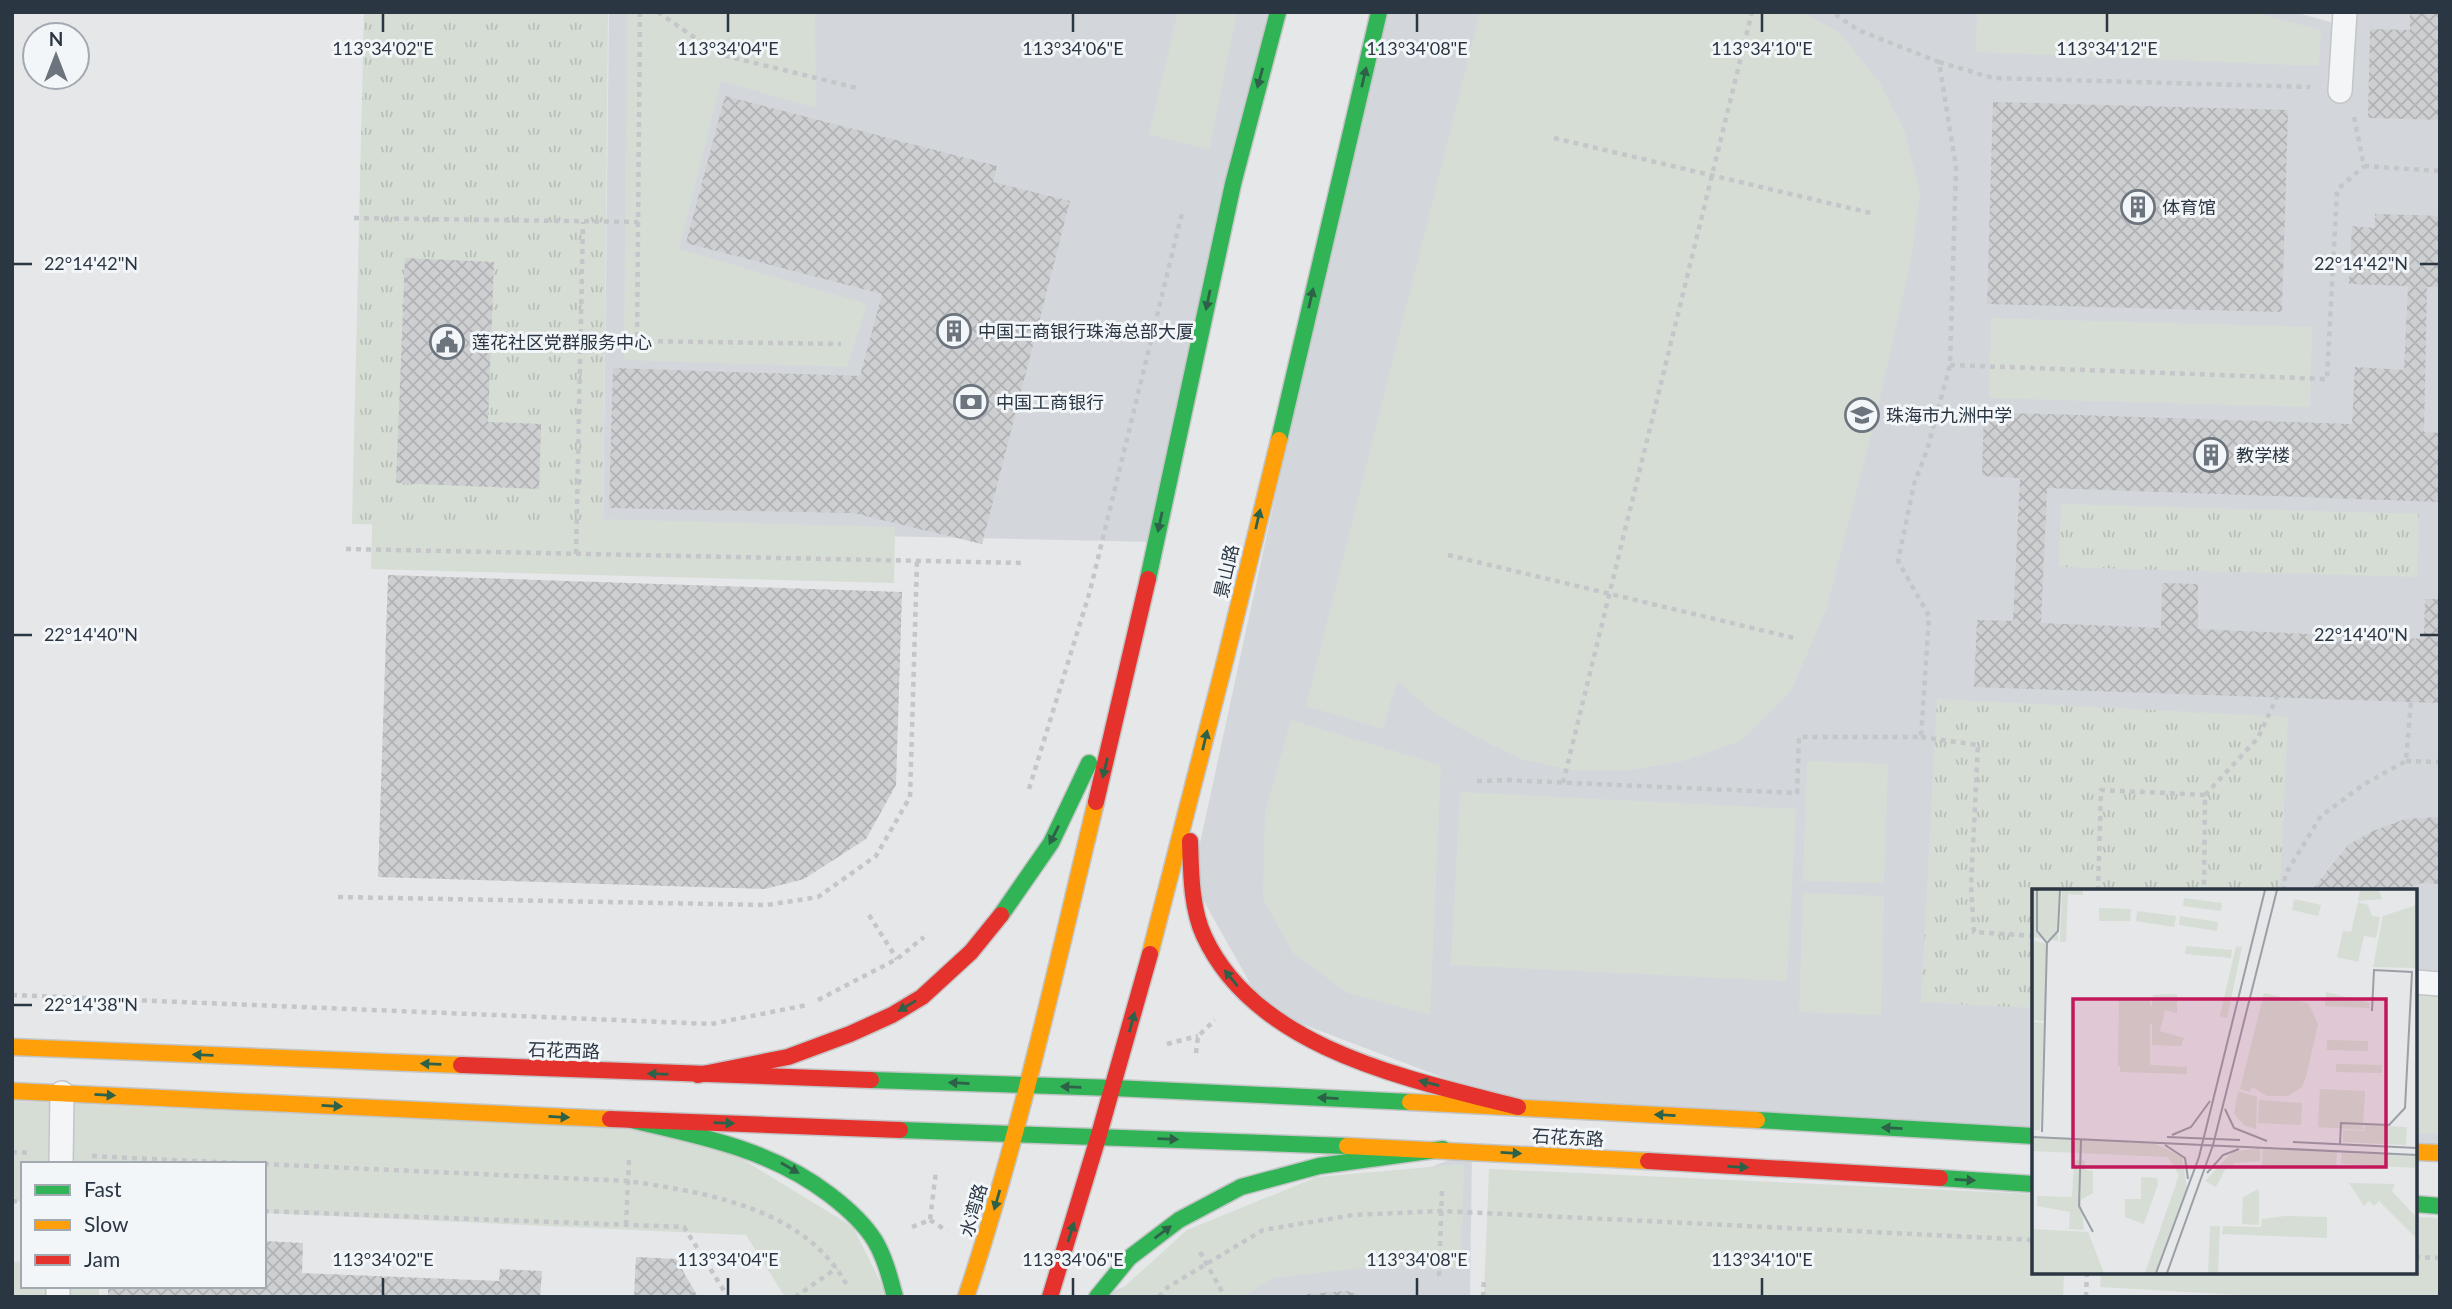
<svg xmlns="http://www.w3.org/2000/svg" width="2452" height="1309" font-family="Lato,'Noto Sans SC',sans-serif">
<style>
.built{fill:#d3d7dc}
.grass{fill:#d6ddd5}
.park{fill:url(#park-tufts)}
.building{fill:url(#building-cross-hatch)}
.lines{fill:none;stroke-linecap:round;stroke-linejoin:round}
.lane-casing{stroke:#c3c5c7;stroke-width:26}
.fast-casing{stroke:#c3c5c7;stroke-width:19}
.slow-casing{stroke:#c3c5c7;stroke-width:19}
.jam-casing{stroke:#c3c5c7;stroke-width:19}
.path{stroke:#c4c6c9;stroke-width:4.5;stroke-dasharray:5 5;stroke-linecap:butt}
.lane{stroke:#f4f5f6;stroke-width:23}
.fast{stroke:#30b455;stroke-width:16}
.slow{stroke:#ff9f0a;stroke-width:16}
.jam{stroke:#e5322d;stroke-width:16}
.oneway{fill:#2d6249}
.ticks{fill:none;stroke:#2b3643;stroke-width:2.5}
.labels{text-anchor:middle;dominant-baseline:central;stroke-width:6;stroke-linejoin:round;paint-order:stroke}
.poi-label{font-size:18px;fill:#2b3643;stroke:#f3f6f8;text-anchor:start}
.street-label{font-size:18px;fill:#2b3643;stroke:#f3f6f8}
.inset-road{fill:none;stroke:#9ba0a7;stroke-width:2}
.view{fill:#c2185b;fill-opacity:0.15;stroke:#c2185b;stroke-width:3.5}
.inset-edge{fill:none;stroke:#2b3643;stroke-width:3.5}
.ticks-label{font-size:18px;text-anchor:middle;fill:#2b3643;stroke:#f3f6f8;stroke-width:6;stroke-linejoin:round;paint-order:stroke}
</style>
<defs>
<pattern id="park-tufts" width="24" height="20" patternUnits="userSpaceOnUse" patternTransform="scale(1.75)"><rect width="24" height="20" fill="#d6ddd5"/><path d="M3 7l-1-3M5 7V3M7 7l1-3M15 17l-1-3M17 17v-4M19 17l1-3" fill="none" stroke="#b8beb8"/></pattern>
<pattern id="building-cross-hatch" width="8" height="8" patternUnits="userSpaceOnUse" patternTransform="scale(1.75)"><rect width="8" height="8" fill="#cdcfd1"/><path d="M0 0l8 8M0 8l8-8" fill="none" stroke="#b0b2b5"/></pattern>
</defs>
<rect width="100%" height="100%" fill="#e5e7e9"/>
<path class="built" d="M609,12H1277L1155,542L603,530Z
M1380,12H2294L2334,23L2335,12H2440V1152L2415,1151V891H2034V1132L1518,1106L1265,1010L1192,880Z
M1472,1151L1470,1297H1098Z"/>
<path class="grass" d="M627,12H815L816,108L721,81L679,249L867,304L847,367L624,360Z
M1178,12H1237L1209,150L1149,134Z
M1480,12H1801L1839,32L1880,83L1905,132L1920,193L1911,260L1878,407L1827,607L1792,689L1741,741L1683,761L1624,771L1571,770L1521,759L1480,739L1437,715L1397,681L1383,729L1306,706Z
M1977,12H2251L2321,30L2319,66L1976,52Z
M1991,318L2312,327L2310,407L1989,398Z
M373,496L596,519L895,527L894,583L371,569Z
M1291,720L1441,765L1430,1015L1348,993L1293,953L1263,899L1265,812Z
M1807,761L1888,764L1884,883L1803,881Z
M1460,792L1796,809L1787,981L1451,965Z
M1803,893L1884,896L1881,1015L1799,1012Z
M2415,991L2440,992V1134L2415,1133Z
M12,1101L629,1128L732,1153L853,1227L888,1297H785L746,1235L264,1213V1164H23V1202H12Z
M1464,1164L1461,1268L1387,1265L1272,1278L1243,1297H1113L1187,1230L1317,1177Z
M1489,1169L2034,1194V1272H2064L2063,1297L1484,1295Z
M2415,1217L2440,1218V1297H2276L2100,1287L2101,1272H2415Z
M12,1261L23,1262V1286H99V1297H12Z"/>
<path class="park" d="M364,12H608L603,530L352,524Z
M2061,504L2419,514L2417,577L2059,567Z
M1937,699L2288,717L2280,891H2034V1008L1921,1002Z"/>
<path class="building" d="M2410,12H2440V120L2368,118L2370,29L2410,30Z
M725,96L997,166L993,182L1070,201L982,544L853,513L609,508L613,368L860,376L882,294L686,243Z
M1993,102L2288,110L2282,312L1987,304Z
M2375,214L2440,216V287H2427L2424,432L2440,433V502L2047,488L2041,623L2161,628L2162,583L2198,584V629L2424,639L2425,599H2440V703L1974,687L1977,620L2013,621L2020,478L1982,476L1984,412L2352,424L2355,367L2404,370L2408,286L2349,284L2352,226L2375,228Z
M405,258L494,262L488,422L541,424L539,489L396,483Z
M388,575L902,592L896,785L866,839L804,879L765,889L378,877Z
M2440,817V884L2422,883L2400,891H2311L2348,845L2373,831L2405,819Z
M264,1241L303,1243L302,1273L499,1281L500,1269L542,1271L540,1297H108V1286H264Z
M636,1257L676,1259L698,1297H634Z
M1347,1291L1365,1297H1300L1307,1294Z"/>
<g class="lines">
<g class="lane-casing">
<path id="lane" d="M2340,91L2345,12
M2415,982L2440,984
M61,1164L62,1093
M58,1297V1286"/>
</g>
<g class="fast-casing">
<path id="fast" d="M1279,440L1379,12
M1148,579L1233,184L1278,12
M1001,915L1051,843L1089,763
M871,1080L1114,1088L1410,1102
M631,1120C701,1136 772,1150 830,1195C847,1208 864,1223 875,1241C885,1258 890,1278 895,1297
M1757,1120L2034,1136
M900,1130L1347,1146
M1940,1178L2034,1184
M2415,1204L2440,1206
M1097,1297L1129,1258L1179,1220L1241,1187L1319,1166L1443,1149"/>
</g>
<g class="slow-casing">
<path id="slow" d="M1150,954L1226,657L1279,440
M12,1047L461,1065
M12,1091L610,1119
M1410,1102L1757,1120
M1347,1146L1648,1161
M2415,1152L2440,1153
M966,1297C1020,1135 1056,967 1096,802"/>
</g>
<g class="jam-casing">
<path id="jam" d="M1096,802L1148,579
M1190,841C1191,872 1191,908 1204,936C1256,1049 1409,1079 1518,1107
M461,1065L871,1080
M698,1075L788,1057L850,1034L892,1015L922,997L971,952L1001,915
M610,1119L900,1130
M1648,1161L1940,1178
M1050,1297L1098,1138L1150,954"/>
</g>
<path class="path" d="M640,12L637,341L841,344
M658,12L718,54L857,88
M1939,62L1993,78L2310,87
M2354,117L2364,166L2440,171
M1554,138L1875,214
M354,218L638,222
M1950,365L2327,379L2337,190L2364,166
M346,549L1023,563
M576,554L583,222
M1448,555L1794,638
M1921,737L1978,745L1971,886L1974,932L2034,936
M2406,761L2440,762
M1477,781L1506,780L1797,793L1799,737H1921L1929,616L1898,561L1914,484L1927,450L1950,365L1956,167L1939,62L1858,30L1832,12
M1563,783L1752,12
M1029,789L1090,591L1183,209
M2205,795L2258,738L2277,697
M2098,891L2101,790L2205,795L2204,891
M2284,891L2285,875L2321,816L2363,785L2406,761L2411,701
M338,897L767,905L818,897L876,856L910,797L917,561
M869,915L897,959
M12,995L711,1024L807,1005
M818,1000L897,959L924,937
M1167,1044L1198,1036
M1196,1053L1198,1036L1215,1020
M12,1152L31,1153
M92,1156L256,1164
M264,1164L628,1181C708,1193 806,1208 848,1287
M12,1201L23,1202
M264,1211L684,1227L728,1297
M930,1220L947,1231
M626,1225L629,1159
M912,1227L930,1220L936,1171
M1200,1252L1225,1297
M2415,1257L2440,1258
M1439,1276L1442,1189
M795,1297L837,1268
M1159,1297L1168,1287L1263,1230L1353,1215L1441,1211L2034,1240
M1483,1297L1484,1277
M2086,1297L2087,1272"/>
<use href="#lane" class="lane"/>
<use href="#fast" class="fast"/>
<use href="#slow" class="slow"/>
<use href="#jam" class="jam"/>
</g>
<defs><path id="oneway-solid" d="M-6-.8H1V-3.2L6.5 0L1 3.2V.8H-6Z" transform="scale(1.75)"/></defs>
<g class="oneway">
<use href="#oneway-solid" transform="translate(1364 77) rotate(-77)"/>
<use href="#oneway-solid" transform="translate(1260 78) rotate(105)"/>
<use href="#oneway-solid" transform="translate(1311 298) rotate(-77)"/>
<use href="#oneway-solid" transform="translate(1208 300) rotate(102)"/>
<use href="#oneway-solid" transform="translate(1258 519) rotate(-77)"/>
<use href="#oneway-solid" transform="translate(1160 522) rotate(102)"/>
<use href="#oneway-solid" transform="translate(1205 740) rotate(-77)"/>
<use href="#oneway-solid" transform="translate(1105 768) rotate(104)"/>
<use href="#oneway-solid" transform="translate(1054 835) rotate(117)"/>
<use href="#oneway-solid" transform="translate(1231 978) rotate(-129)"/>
<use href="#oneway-solid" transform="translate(907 1006) rotate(149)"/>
<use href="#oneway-solid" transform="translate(1132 1022) rotate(-75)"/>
<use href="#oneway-solid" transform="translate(203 1055) rotate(-178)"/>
<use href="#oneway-solid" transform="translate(431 1064) rotate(-178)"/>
<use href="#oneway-solid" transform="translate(658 1074) rotate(-178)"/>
<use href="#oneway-solid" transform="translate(959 1083) rotate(-177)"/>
<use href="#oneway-solid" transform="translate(1429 1083) rotate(-166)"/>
<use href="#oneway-solid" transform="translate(1071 1087) rotate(-178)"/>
<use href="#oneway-solid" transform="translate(105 1095) rotate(3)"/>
<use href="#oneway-solid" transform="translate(1328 1098) rotate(-177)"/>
<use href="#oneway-solid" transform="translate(332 1106) rotate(3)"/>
<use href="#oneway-solid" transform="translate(1665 1115) rotate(-177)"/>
<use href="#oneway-solid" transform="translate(559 1117) rotate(3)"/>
<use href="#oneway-solid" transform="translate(724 1123) rotate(2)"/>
<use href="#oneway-solid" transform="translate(1892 1128) rotate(-177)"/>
<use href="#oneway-solid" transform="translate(1168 1139) rotate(2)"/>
<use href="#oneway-solid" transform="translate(1511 1153) rotate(3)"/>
<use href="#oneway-solid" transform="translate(1738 1167) rotate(3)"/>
<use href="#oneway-solid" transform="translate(790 1168) rotate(30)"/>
<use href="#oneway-solid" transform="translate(1965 1180) rotate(3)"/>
<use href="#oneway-solid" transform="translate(997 1200) rotate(106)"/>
<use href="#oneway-solid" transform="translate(1071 1232) rotate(-73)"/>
<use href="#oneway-solid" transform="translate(1163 1232) rotate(-37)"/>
</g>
<path class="ticks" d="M383,14V32M728,14V32M1073,14V32M1417,14V32M1762,14V32M2107,14V32M14,264H32M2420,264H2438M14,635H32M2420,635H2438M14,1005H32M383,1278V1295M728,1278V1295M1073,1278V1295M1417,1278V1295M1762,1278V1295"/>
<defs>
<g id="building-ring" transform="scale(1.75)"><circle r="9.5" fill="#f3f6f8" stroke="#6c747d" stroke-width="1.5"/><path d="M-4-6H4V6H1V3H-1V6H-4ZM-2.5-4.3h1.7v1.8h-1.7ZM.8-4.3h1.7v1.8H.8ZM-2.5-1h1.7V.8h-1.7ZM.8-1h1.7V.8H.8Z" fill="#6c747d"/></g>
<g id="civic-ring" transform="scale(1.75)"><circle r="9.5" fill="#f3f6f8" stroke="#6c747d" stroke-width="1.5"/><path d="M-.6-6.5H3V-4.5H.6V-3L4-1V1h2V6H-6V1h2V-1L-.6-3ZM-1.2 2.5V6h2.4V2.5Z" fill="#6c747d"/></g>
<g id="bank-ring" transform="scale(1.75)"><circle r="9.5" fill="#f3f6f8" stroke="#6c747d" stroke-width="1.5"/><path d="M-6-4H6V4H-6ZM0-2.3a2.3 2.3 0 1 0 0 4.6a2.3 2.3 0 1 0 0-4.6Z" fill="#6c747d"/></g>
<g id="school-ring" transform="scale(1.75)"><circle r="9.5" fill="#f3f6f8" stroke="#6c747d" stroke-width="1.5"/><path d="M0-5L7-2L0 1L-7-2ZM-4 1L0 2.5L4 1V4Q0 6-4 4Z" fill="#6c747d"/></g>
</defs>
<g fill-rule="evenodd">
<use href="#building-ring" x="2138" y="207"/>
<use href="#building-ring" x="954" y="331"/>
<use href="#civic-ring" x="447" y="342"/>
<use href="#bank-ring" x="971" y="402"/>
<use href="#school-ring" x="1862" y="415"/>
<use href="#building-ring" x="2211" y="455"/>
</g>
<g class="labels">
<g class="poi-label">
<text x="2162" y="207">体育馆</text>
<text x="978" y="331">中国工商银行珠海总部大厦</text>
<text x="472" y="342">莲花社区党群服务中心</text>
<text x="996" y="402">中国工商银行</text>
<text x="1886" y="415">珠海市九洲中学</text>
<text x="2236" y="455">教学楼</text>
</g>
<g class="street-label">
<text transform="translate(1226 571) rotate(-77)">景山路</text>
<text transform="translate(564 1050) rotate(2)">石花西路</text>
<text transform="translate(1568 1137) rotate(3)">石花东路</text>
<text transform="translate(973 1210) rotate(-74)">水湾路</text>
</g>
</g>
<g transform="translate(2032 889)">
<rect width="385" height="385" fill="#e5e7e9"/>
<path d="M1,1H27L26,52L0,48ZM30,1H51V6L36,5L34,53H28ZM152,9L190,14L189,22L151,17ZM262,10L289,16L286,27L260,21ZM326,13L336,16L340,27L348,28L344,49L332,47L326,73L305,68L311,42L319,43ZM67,19L99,20L98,32H67ZM105,22L144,27L142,38L104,32ZM148,27L186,33L185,42L147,36ZM0,51L15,55L13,132L0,131ZM154,57L200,61L199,69L153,65ZM204,57L210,58L195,129L188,127ZM294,103L338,114L337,119L293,117ZM232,104L276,114L286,135L274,188L270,198L256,207H235L220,198L218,203L208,200ZM145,105V124L133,121L128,142L152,149L149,157L120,156V135H91L92,117H120L121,106ZM1,133L12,134L8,241H0ZM295,151L336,152V162L295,161ZM88,174L155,178V185L88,183ZM206,202L225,208L224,240L213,237L202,225ZM227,211L270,214L269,236L226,234ZM333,236L375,238L374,256L311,253V241L332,242ZM0,249L121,254L150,267L155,298L123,384H113L147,286L136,268L0,262ZM228,259V272L203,274L193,281L184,298L173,292L200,263ZM231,260L305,263L304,279L230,276ZM310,264L385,267V279L309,275ZM42,271L53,272V281L61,282V304L49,311L52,341L37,340L38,323L5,317V307L40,308ZM109,288L125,289L126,295L112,335L93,328V310H109ZM317,294L363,295L360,302L385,329V350L347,312L342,317L337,312L332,317ZM227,300V336L210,335L211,308ZM253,327L295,328V349L190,345L191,337L229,338L230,330Z" fill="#d6ddd5"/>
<path d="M385,16V79L341,78L351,27ZM0,340L56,343L72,384H0Z" fill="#d6ddd5"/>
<path d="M328,1H347L350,10L326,12ZM87,111H118V178L86,177ZM304,175L350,176V184L304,183ZM288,200L333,202L331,241L286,238ZM178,337H188L186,384H176Z" fill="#d6ddd5"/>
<path class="inset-road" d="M5,1V42L15,54M15,54L26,42L28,1M193,220L202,239L235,252M10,243L15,54M140,246L159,238L178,212M0,248L385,266M135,248L208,251M49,250L47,317L61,343M261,253L385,259M133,256L153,269L156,290M308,256L309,234L357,236L373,219L380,83L342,81L340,122M175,284L191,266L207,260M124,384L167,268L233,1M135,384L181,256L245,1"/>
<path class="view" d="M41,110H354V278H41Z"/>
<rect width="385" height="385" class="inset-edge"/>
</g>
<g class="ticks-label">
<text x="383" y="55">113°34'02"E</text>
<text x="728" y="55">113°34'04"E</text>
<text x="1073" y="55">113°34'06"E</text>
<text x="1417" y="55">113°34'08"E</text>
<text x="1762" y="55">113°34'10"E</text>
<text x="2107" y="55">113°34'12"E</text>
<text x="91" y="270">22°14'42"N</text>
<text x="2361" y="270">22°14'42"N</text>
<text x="91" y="641">22°14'40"N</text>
<text x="2361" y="641">22°14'40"N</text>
<text x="91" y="1011">22°14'38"N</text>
<text x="383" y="1266">113°34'02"E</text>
<text x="728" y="1266">113°34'04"E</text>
<text x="1073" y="1266">113°34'06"E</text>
<text x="1417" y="1266">113°34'08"E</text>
<text x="1762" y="1266">113°34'10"E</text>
</g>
<rect width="2452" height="1309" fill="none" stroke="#2b3643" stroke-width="28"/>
<rect x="21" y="1162" width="245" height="126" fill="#f3f6f8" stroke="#a3a9b0" stroke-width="2"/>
<rect x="35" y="1185" width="35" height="10" fill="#30b455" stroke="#a3a9b0" stroke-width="2"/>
<text x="84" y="1197" font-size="21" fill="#2b3643">Fast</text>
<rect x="35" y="1220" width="35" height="10" fill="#ff9f0a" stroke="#a3a9b0" stroke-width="2"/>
<text x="84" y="1232" font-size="21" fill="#2b3643">Slow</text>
<rect x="35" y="1255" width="35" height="10" fill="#e5322d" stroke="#a3a9b0" stroke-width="2"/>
<text x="84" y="1267" font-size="21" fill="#2b3643">Jam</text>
<g transform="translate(56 56)"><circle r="33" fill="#f3f6f8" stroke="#a3a9b0" stroke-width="2"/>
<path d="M0-5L12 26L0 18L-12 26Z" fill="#6c747d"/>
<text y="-10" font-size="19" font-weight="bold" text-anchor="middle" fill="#2b3643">N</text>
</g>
</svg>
